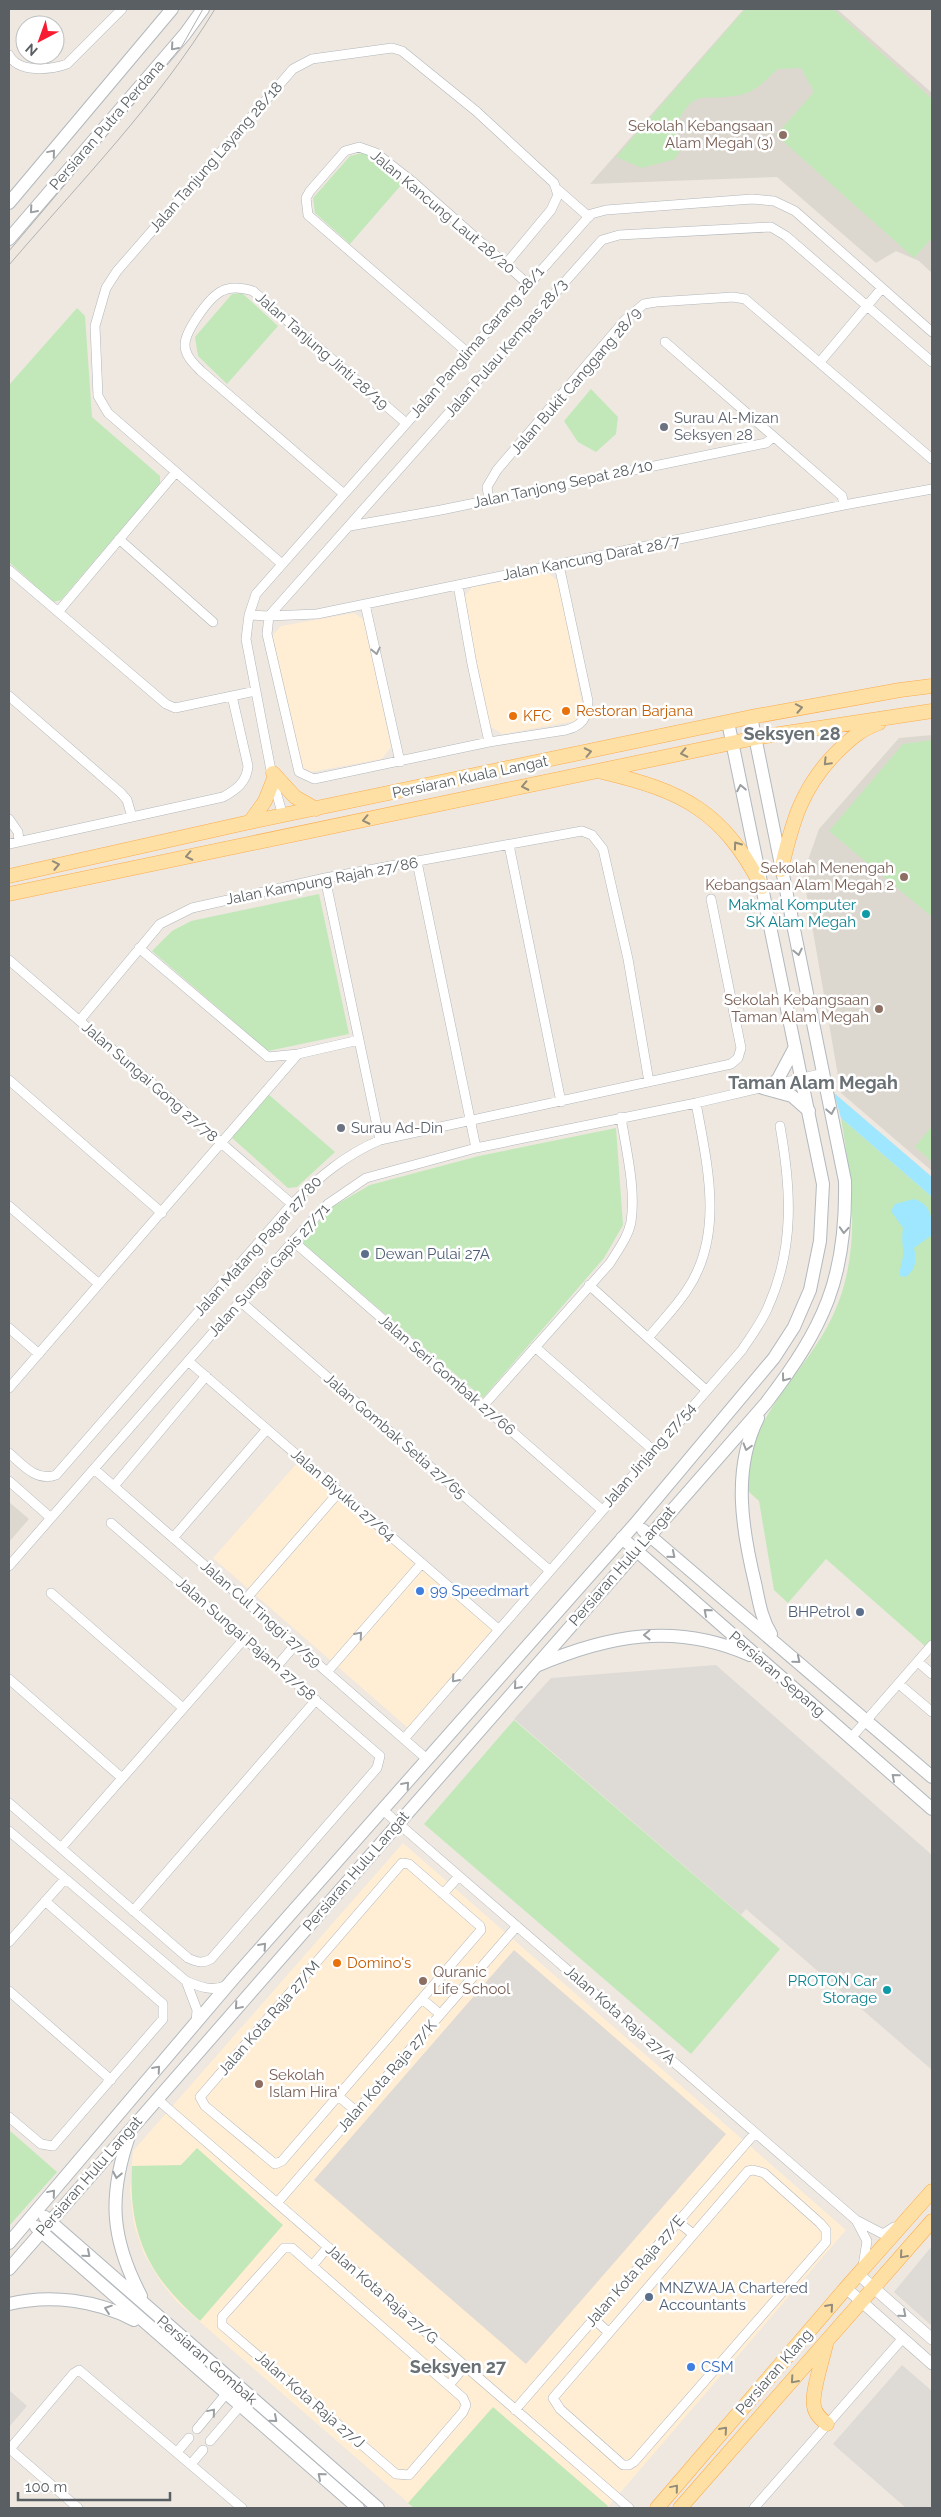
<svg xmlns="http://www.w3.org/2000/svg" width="941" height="2517" font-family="Raleway,sans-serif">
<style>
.commercial{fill:#ffedd4}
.industrial{fill:#dedad5}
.education{fill:#ddd8cf}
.green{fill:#c2e8ba}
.water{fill:#9fe6ff}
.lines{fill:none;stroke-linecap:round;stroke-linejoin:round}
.minor-casing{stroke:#b2b6ba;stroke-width:10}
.tertiary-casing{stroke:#b2b6ba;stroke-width:12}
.secondary-casing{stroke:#b2b8bd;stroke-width:14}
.primary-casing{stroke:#fdab4a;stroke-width:15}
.minor{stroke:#fff;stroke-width:9}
.tertiary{stroke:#fff;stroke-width:11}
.secondary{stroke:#fff;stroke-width:12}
.primary{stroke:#ffe0a4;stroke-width:14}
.tram{stroke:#b1b2b3;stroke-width:1}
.oneway{stroke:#9b9fa1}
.oneway2{stroke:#938c7a}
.education-dot{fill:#8d6e63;stroke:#fff;stroke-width:2}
.worship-dot{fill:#6b7280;stroke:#fff;stroke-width:2}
.food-dot{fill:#e8710a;stroke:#fff;stroke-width:2}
.culture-dot{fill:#0f9aa8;stroke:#fff;stroke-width:2}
.service-dot{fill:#5c6f8a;stroke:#fff;stroke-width:2}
.shop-dot{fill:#3f7fe0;stroke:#fff;stroke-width:2}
.labels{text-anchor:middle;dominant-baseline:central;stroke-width:5;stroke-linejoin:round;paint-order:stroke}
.street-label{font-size:15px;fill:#595f63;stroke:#fff}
.education-label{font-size:15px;fill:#785e54;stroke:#fff;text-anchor:end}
.worship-label{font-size:15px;fill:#5b616d;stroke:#fff;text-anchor:start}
.food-label{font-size:15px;fill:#c56008;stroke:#fff;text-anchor:start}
.culture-label{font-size:15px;fill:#0d838f;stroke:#fff;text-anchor:end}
.service-label{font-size:15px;fill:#4e5e75;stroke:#fff;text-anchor:start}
.shop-label{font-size:15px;fill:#366cbe;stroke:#fff;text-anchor:start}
.quarter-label{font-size:18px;font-weight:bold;fill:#6a7175;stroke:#fff}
</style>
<rect width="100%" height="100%" fill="#eee8e0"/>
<path class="commercial" d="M548,573L558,581L583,708L575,721L503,734L489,726L463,598L472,587Z
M354,613L364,620L391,747L382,759L311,772L298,765L272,636L281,626Z
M299,1461L493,1629L408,1728L213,1558Z
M403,1843L846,2230L607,2508H414L177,2302L161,2282L144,2254L134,2225L130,2191L133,2151Z"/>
<path class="industrial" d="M716,1665L932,1855V2070L746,1909L741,1915L514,1719L551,1678Z
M514,1950L726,2134L526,2364L314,2180Z
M932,2246V2326L894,2292Z
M902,2365L932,2391V2508H906L833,2444Z
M9,2390L27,2406L9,2427Z"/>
<path class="education" d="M744,9H837L932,93V273L919,261L896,251L876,263L777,177L590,184Z
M932,735V1171L841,1093L803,874L819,829L899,738Z
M9,1502L29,1519L9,1542Z"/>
<path class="green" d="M745,9H833L932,99V238L914,258L776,135L814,92L801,68L778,69C767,79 756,92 740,95C700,103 696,84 674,130L682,147L675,159L642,168L616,157Z
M366,152L402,184L350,244L315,213L313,198L350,156Z
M242,293L278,326L227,384L198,356L195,337L232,294Z
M77,308L85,316L92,417L160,476V484L61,600L53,602L9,562V385Z
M591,389L618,417L616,434L596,452L578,442L564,421Z
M932,740V917L829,831L903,744Z
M319,894L349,1034L268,1051L152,951L172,931L191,921Z
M268,1094L335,1152L297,1187L288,1188L231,1137Z
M841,1118L932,1197V1640L926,1647L826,1559L788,1603L774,1590L759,1501L748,1491C741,1420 808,1373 834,1313C862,1251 852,1183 841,1118Z
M932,1126V1162L915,1147Z
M616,1128L623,1225L604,1258L483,1398L301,1242L332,1207L370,1185L479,1156Z
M514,1720L780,1949L691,2054L424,1824Z
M9,2130L57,2172L9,2226Z
M197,2148L283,2225L200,2321C149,2277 128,2234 132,2166L181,2165Z
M493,2407L608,2506L607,2508H414L408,2503Z"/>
<path class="water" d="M834,1093L932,1177V1197L841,1118Z
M914,1199C932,1205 932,1218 932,1235L914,1248C917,1260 916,1269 906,1277L900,1276C899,1267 905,1256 903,1248C902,1240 902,1236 903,1228L891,1211L895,1204Z"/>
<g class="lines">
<g class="minor-casing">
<path id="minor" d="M9,55C18,73 50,70 67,64L122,9
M557,189L589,217
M665,342L842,496L844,505
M468,353L308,215L306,198L310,191L345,151L359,147L376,153L413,182L529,285
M820,362L882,288
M344,494L201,371C194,364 185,356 185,345C185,331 209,297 222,291C231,286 243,288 253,291L406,423
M489,499L487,487L497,470L625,320L644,304L656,302L733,297L745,299L932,459
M350,526L441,510L766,443L773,437
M119,539L213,622
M282,564L108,413L98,396L95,326L106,288L117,271L293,69L312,59L392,48L402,51L476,111L554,183L558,195L551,210L506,264
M559,565L588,701C588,717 582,726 566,730L489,742L314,779L299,772L267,634L269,616L602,240L619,235L771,227L786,236L932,362
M9,570L166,704L175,708L256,691
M458,585L472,664L489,742
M365,604L400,762
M58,612L176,472
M249,615L269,616L317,614L844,505L932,489
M9,696L121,793L127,800L132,817
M283,816L273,781L246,639L249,615L256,594L591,214L606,210L752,199L774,201L795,211L932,332
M9,819L18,832L19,841
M9,844L223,797C236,790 247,782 248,766L232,696
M509,845L561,1102
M417,862L476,1148
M325,878L380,1140
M139,948L268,1057L298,1054
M9,960L292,1204
M80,1020L160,924L192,908L325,878L582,831L592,835L603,849L628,959L649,1082
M9,1080L162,1213
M9,1206L99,1284
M293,1241L601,1509
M589,1285L706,1390
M240,1301L549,1570
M9,1328L39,1354
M648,1338C661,1322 676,1307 687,1290C725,1234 707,1164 696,1103
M535,1347L653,1450
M188,1361L498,1629
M9,1388L298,1054L359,1040
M483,1406L610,1263C618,1250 628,1237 631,1222C636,1188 626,1150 621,1117
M9,1453C23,1465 36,1482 56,1475L292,1204C319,1177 345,1155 380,1140L731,1064L738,1058L741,1048L711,899
M94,1469L428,1760
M9,1481L51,1518
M114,1486L206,1376
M173,1538L267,1429
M9,1566L293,1241L328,1204L366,1178L476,1148L696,1103L824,1073
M51,1593L183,1708
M245,1600L339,1492
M918,1662L932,1674
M277,1666L295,1645
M327,1672L422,1563
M9,1679L122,1778
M899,1684L932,1712
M851,1738L932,1645
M404,1739L742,1350C751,1336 762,1322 768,1307C795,1247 791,1188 780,1126
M9,1803L188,1958C197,1962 202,1964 211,1959L377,1768L380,1756L111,1523
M384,1811L856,2220L883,2234L894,2227
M9,1831L186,1981C200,1987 213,1992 227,1985
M61,1848L245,1638
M402,1863L409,1864L480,1926L481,1930L282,2161L275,2164L205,2106L200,2097Z
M443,1894L459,1876
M133,1911L316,1700
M9,1942L65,1879
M186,1981L197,2010L196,2023
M9,1991L111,2080
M422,1999L440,2014
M338,2096L356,2111
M157,2099L629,2508
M9,2117L41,2144L53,2146L163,2019V2004L45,1901
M753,2170L764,2173L820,2223L826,2230V2242L634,2462L629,2465H623L560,2409L553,2398L748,2171Z
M277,2203L517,1926
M856,2220L867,2241L863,2266
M678,2222L693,2234
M284,2248H292L463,2398L466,2405L463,2412L409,2475L396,2474L222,2325V2317Z
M312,2266L328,2247
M594,2319L608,2332
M449,2385L465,2366
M515,2410L755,2133
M197,2429L226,2394
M210,2441L240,2406
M10,2449L78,2508
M9,2450L74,2373L79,2370L242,2508
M177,2452L189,2438
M191,2464L203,2450
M754,2508L903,2338"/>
</g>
<g class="tertiary-casing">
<path id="tertiary" d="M858,2274L932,2339
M846,2288L932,2364"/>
</g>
<g class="secondary-casing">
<path id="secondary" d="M9,203L172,9
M9,239L185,34L203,9
M769,1087L778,1079L795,1047
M763,1088L792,1096L809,1111
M758,1418C732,1470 742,1529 755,1583C759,1601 761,1618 771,1634
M643,1530L932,1777
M622,1538L932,1809
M536,1666C608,1635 676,1622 750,1655
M129,2136C108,2197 111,2239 141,2296
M45,2217L378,2508
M36,2227L358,2508
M9,2243L233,1979L635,1524L774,1358L794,1327L810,1290L820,1241L823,1184L728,722
M9,2269L766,1403C824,1327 847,1278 845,1181L751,717
M9,2304C50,2294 97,2300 134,2320"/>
</g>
<g class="primary-casing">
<path id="primary" d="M602,772C683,791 723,811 762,887
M273,773L295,797L316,809
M250,822L265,801L273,781
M781,870C792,823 801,789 835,754C849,740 861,729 879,723
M9,876L250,822L751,717L900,690L932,686
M9,894L760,737L932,711
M826,2344C823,2359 811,2393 814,2406C815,2414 821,2419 827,2424
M657,2508L846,2288L932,2191
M680,2508L932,2221"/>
</g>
<use href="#minor" class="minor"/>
<use href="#tertiary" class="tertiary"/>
<use href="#secondary" class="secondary"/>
<use href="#primary" class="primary"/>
<path class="tram" d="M9,251L182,46L203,9
M9,265C80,182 158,103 215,9"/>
</g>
<defs><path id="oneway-chevron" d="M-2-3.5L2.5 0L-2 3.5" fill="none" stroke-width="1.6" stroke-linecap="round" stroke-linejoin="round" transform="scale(1.25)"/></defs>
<g class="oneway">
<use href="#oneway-chevron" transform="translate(174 47) rotate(131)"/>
<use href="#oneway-chevron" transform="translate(52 153) rotate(-50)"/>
<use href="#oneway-chevron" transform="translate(33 210) rotate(131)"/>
<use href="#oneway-chevron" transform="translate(376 651) rotate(78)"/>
<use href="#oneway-chevron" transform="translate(741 788) rotate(-101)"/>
<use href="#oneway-chevron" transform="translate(798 952) rotate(78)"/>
<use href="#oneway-chevron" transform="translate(831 1111) rotate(79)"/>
<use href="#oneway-chevron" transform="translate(844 1230) rotate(94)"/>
<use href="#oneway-chevron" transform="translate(785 1378) rotate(127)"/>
<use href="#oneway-chevron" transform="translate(747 1447) rotate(106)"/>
<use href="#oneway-chevron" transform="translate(672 1555) rotate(40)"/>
<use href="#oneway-chevron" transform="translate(707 1612) rotate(-139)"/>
<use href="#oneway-chevron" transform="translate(359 1635) rotate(-49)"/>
<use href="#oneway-chevron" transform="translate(647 1635) rotate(179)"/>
<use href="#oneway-chevron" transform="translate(797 1660) rotate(40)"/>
<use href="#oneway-chevron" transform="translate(455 1679) rotate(131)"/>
<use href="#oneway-chevron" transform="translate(517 1686) rotate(131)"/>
<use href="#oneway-chevron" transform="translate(895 1777) rotate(-139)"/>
<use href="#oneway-chevron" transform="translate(406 1785) rotate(-49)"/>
<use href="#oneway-chevron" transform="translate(263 1946) rotate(-48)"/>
<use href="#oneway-chevron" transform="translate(238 2006) rotate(131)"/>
<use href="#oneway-chevron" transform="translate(157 2069) rotate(-49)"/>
<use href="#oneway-chevron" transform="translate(117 2175) rotate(101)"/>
<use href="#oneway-chevron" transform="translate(52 2193) rotate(-50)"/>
<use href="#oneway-chevron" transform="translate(87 2254) rotate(41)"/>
<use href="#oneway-chevron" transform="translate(108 2309) rotate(-161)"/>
<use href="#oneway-chevron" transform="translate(903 2314) rotate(41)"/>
<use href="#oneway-chevron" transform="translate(212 2412) rotate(-50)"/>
<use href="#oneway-chevron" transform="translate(274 2419) rotate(41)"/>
<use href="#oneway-chevron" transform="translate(321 2476) rotate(-139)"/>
</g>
<g class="oneway2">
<use href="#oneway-chevron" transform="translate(799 708) rotate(-11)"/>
<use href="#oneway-chevron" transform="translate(588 752) rotate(-12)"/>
<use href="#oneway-chevron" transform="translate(684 753) rotate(168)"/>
<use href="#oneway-chevron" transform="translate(827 762) rotate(134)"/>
<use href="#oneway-chevron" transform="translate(525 786) rotate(168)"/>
<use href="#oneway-chevron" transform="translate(366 820) rotate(168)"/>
<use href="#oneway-chevron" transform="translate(737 845) rotate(-126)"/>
<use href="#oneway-chevron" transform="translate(189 856) rotate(168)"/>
<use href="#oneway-chevron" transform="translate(56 865) rotate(-11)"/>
<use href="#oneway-chevron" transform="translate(903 2255) rotate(131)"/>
<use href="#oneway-chevron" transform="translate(830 2307) rotate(-49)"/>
<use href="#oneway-chevron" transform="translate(794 2380) rotate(131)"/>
<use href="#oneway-chevron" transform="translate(724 2430) rotate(-49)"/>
<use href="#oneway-chevron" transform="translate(675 2488) rotate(-50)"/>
</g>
<g class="education-dot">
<circle cx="783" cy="135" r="5"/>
<circle cx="904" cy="877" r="5"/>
<circle cx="879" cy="1009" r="5"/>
<circle cx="423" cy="1981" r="5"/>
<circle cx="259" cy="2084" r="5"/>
</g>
<g class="worship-dot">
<circle cx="664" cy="427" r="5"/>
<circle cx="341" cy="1128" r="5"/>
</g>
<g class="food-dot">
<circle cx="566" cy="711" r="5"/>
<circle cx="513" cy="716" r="5"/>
<circle cx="337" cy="1963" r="5"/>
</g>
<g class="culture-dot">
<circle cx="866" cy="914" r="5"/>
<circle cx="887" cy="1990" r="5"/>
</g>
<g class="service-dot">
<circle cx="365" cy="1254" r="5"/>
<circle cx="860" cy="1612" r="5"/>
<circle cx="649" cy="2297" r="5"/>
</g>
<g class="shop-dot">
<circle cx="420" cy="1591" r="5"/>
<circle cx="691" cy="2367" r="5"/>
</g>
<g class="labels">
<g class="street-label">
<text transform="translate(107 125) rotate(-49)">Persiaran Putra Perdana</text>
<text transform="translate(216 157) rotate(-49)">Jalan Tanjung Layang 28/18</text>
<text transform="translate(443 212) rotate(40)">Jalan Kancung Laut 28/20</text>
<text transform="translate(477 342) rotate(-49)">Jalan Panglima Garang 28/1</text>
<text transform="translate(506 348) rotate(-49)">Jalan Pulau Kempas 28/3</text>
<text transform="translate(322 351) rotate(41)">Jalan Tanjung Jinti 28/19</text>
<text transform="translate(576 381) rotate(-49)">Jalan Bukit Canggang 28/9</text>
<text transform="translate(563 484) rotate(-12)">Jalan Tanjong Sepat 28/10</text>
<text transform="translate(591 558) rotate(-11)">Jalan Kancung Darat 28/7</text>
<text transform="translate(470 777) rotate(-12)">Persiaran Kuala Langat</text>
<text transform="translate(322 881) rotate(-11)">Jalan Kampung Rajah 27/86</text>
<text transform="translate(150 1082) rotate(41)">Jalan Sungai Gong 27/78</text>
<text transform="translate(258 1246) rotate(-48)">Jalan Matang Pagar 27/80</text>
<text transform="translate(269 1270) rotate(-48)">Jalan Sungai Gapis 27/71</text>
<text transform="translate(447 1375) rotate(41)">Jalan Seri Gombak 27/66</text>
<text transform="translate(395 1436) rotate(41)">Jalan Gombak Setia 27/65</text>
<text transform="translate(649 1455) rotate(-49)">Jalan Jinjang 27/54</text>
<text transform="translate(343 1495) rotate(41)">Jalan Biyuku 27/64</text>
<text transform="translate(622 1566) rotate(-49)">Persiaran Hulu Langat</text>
<text transform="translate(261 1614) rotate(41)">Jalan Cul Tinggi 27/59</text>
<text transform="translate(246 1639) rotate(41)">Jalan Sungai Pajam 27/58</text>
<text transform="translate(777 1674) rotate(41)">Persiaran Sepang</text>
<text transform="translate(356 1871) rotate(-49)">Persiaran Hulu Langat</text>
<text transform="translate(620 2015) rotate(41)">Jalan Kota Raja 27/A</text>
<text transform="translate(269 2018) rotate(-49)">Jalan Kota Raja 27/M</text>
<text transform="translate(387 2076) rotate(-49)">Jalan Kota Raja 27/K</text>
<text transform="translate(89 2176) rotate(-49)">Persiaran Hulu Langat</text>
<text transform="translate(635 2271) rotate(-49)">Jalan Kota Raja 27/E</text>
<text transform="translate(382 2294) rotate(41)">Jalan Kota Raja 27/G</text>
<text transform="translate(207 2360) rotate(41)">Persiaran Gombak</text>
<text transform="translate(774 2372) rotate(-49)">Persiaran Klang</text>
<text transform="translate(310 2400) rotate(41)">Jalan Kota Raja 27/J</text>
</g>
<g class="education-label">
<text x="773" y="126">Sekolah Kebangsaan<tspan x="773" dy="17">Alam Megah (3)</tspan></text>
<text x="894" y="868">Sekolah Menengah<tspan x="894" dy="17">Kebangsaan Alam Megah 2</tspan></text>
<text x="869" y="1000">Sekolah Kebangsaan<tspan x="869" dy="17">Taman Alam Megah</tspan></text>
<text x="433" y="1972" text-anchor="start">Quranic<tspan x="433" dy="17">Life School</tspan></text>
<text x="269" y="2075" text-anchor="start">Sekolah<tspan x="269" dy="17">Islam Hira'</tspan></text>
</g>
<g class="worship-label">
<text x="674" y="418">Surau Al-Mizan<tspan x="674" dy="17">Seksyen 28</tspan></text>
<text x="351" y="1128">Surau Ad-Din</text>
</g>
<g class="food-label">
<text x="576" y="711">Restoran Barjana</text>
<text x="523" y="716">KFC</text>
<text x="347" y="1963">Domino's</text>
</g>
<g class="culture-label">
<text x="856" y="905">Makmal Komputer<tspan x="856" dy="17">SK Alam Megah</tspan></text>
<text x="877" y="1981">PROTON Car<tspan x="877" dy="17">Storage</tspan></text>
</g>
<g class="service-label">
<text x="375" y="1254">Dewan Pulai 27A</text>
<text x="850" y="1612" text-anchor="end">BHPetrol</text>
<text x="659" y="2288">MNZWAJA Chartered<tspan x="659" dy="17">Accountants</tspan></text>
</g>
<g class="shop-label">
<text x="430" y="1591">99 Speedmart</text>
<text x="701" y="2367">CSM</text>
</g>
<g class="quarter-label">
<text x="792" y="733">Seksyen 28</text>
<text x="813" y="1082">Taman Alam Megah</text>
<text x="458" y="2366">Seksyen 27</text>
</g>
</g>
<rect width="941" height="2517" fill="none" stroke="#595f63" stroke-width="20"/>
<g transform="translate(40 40) rotate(221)"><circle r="24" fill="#ffffff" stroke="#bdbfc1"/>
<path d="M0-4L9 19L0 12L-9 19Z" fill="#f81c32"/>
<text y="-8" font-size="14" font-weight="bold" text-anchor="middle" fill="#595f63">N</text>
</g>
<path d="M18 2492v8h152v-8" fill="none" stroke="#595f63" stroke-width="2.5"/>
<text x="25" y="2492" font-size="15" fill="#595f63" stroke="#ffffff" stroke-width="4" paint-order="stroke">100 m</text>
</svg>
